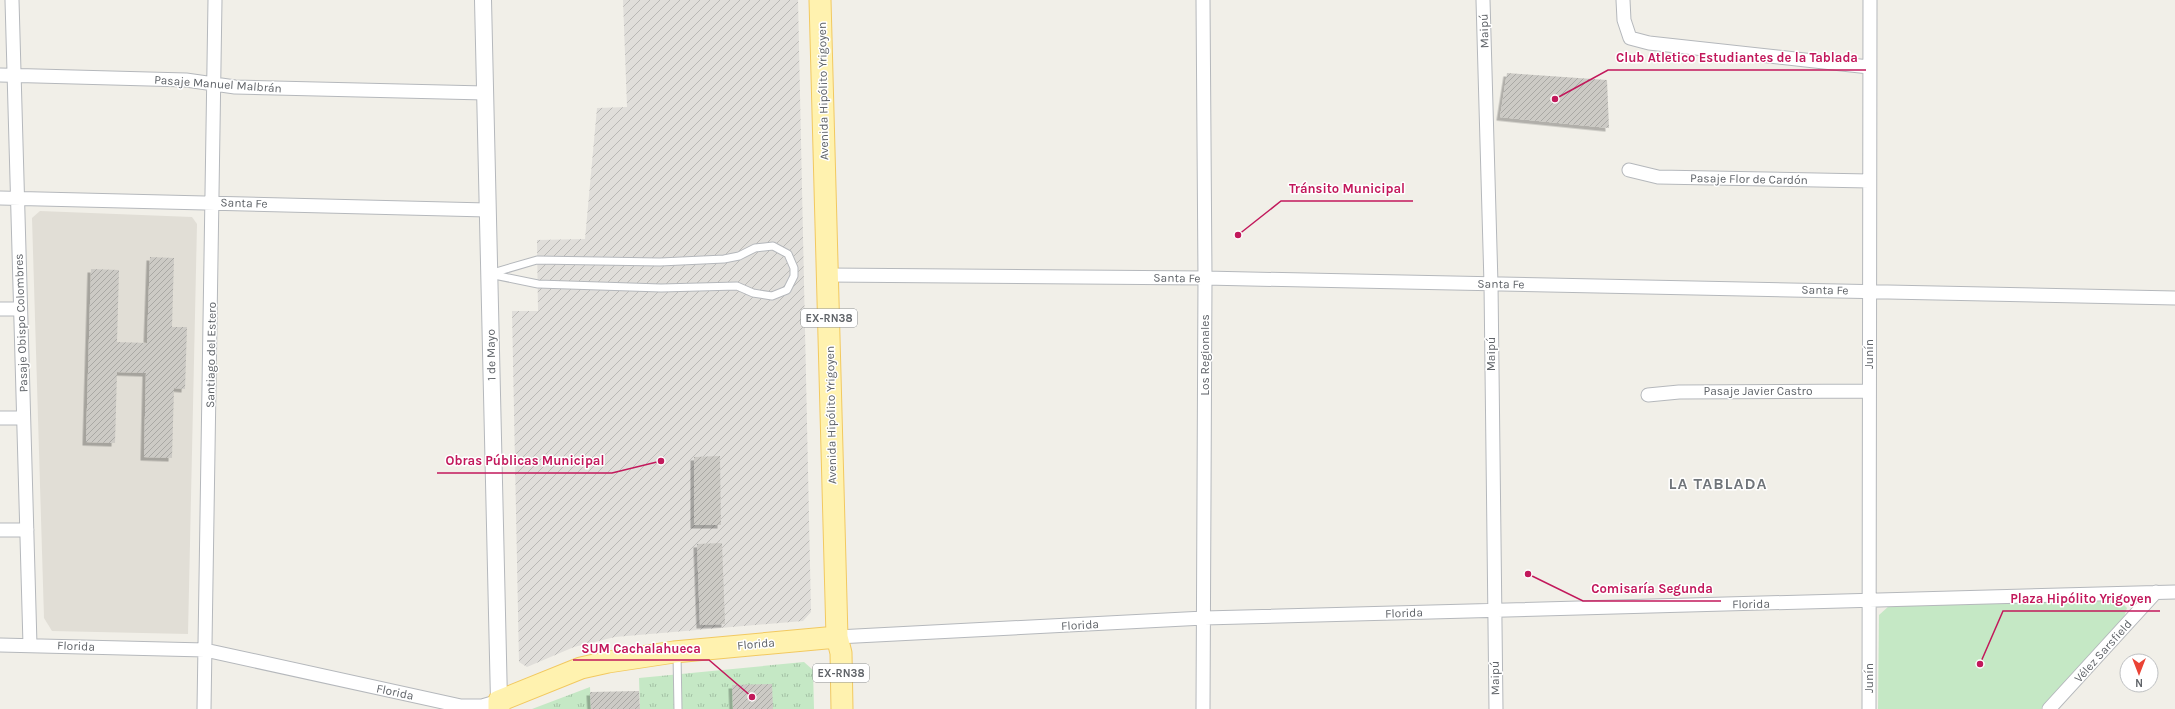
<svg xmlns="http://www.w3.org/2000/svg" width="2175" height="709" font-family="Karla,sans-serif">
<style>
.industrial{fill:url(#industrial-furrows)}
.education{fill:#e1ded6}
.grass{fill:url(#grass-tufts)}
.park{fill:#c5e8c5}
.building{fill:url(#building-hatch);filter:url(#shadow)}
.lines{fill:none;stroke-linecap:round;stroke-linejoin:round}
.service-casing{stroke:#b5b8bc;stroke-width:9}
.minor-casing{stroke:#b5b8bc;stroke-width:15}
.tertiary-casing{stroke:#b5b8bc;stroke-width:18}
.primary-casing{stroke:#f2c960;stroke-width:23}
.service{stroke:#fff;stroke-width:7}
.minor{stroke:#fff;stroke-width:13}
.tertiary{stroke:#fff;stroke-width:16}
.primary{stroke:#fff2af;stroke-width:21}
.labels{text-anchor:middle;dominant-baseline:central;stroke-width:3;stroke-linejoin:round;paint-order:stroke}
.shield{fill:#fff;stroke:#8f9295;stroke-width:1}
.shield-label{font-size:11px;font-weight:bold;fill:#5f6368}
.street-label{font-size:12px;fill:#5f6368;stroke:#fff}
.district-label{font-size:16px;font-weight:bold;letter-spacing:1px;fill:#70757a;stroke:#fff}
.leader{fill:none;stroke:#c2185b;stroke-width:1.5}
.callout-dot{fill:#c2185b;stroke:#fff;stroke-width:1.5}
.callout-label{font-size:13px;text-anchor:middle;font-weight:bold;fill:#c2185b;stroke:#fff;stroke-width:3;stroke-linejoin:round;paint-order:stroke}
</style>
<defs>
<pattern id="industrial-furrows" width="10" height="10" patternUnits="userSpaceOnUse"><rect width="10" height="10" fill="#e0deda"/><path d="M-1 1l2-2M0 10L10 0M9 11l2-2" fill="none" stroke="#b9b8b5"/></pattern>
<pattern id="grass-tufts" width="24" height="20" patternUnits="userSpaceOnUse"><rect width="24" height="20" fill="#c5e8c5"/><path d="M3 7l-1-3M5 7V3M7 7l1-3M15 17l-1-3M17 17v-4M19 17l1-3" fill="none" stroke="#a3c0a4"/></pattern>
<pattern id="building-hatch" width="6" height="6" patternUnits="userSpaceOnUse"><rect width="6" height="6" fill="#cccac5"/><path d="M-1 1l2-2M0 6l6-6M5 7l2-2" fill="none" stroke="#a9a8a4"/></pattern>
<filter id="shadow"><feDropShadow dx="-3.5" dy="3.5" stdDeviation="0" flood-color="#0004"/></filter>
</defs>
<rect width="100%" height="100%" fill="#f1efe8"/>
<path class="industrial" d="M623,0H798L811,612L803,621L615,637L574,647L527,667L519,662L512,311H538L537,240L585,239L597,108L627,107Z"/>
<path class="education" d="M40,211L192,217L197,224L188,634L52,631L44,618L32,218Z"/>
<path class="grass" d="M804,662L813,670L814,709H640L639,678Z
M590,687L591,709H532Z"/>
<path class="park" d="M2114,601L2121,602L2127,608L2123,620L2041,709H1878L1879,615L1889,606Z"/>
<path class="building" d="M1507,73L1607,80L1609,128L1500,117Z
M150,257L174,258L172,327H187L185,389L174,388L172,458L144,457L146,373L117,372L115,443L86,442L91,269L119,270L117,342L147,343Z
M720,456L721,525H694V457Z
M722,543L725,624L700,625L697,544Z
M772,684L773,709H733L732,685Z
M639,691L640,709H591L590,692Z"/>
<g class="lines">
<g class="service-casing">
<path id="service" d="M773,246L788,254L794,268V276L787,290L772,296L753,293L737,286L661,288L538,284L489,274L537,260L660,262L724,259L739,256L755,248Z
M677,654L678,709"/>
</g>
<g class="minor-casing">
<path id="minor" d="M12,0L30,645
M1203,0L1205,278L1203,709
M1483,0L1491,284L1496,709
M1623,0L1624,20L1630,38L1649,43L1869,67
M0,75L186,80L235,87L485,93
M1629,170L1658,177L1869,181
M0,198L487,210
M827,275L1205,278L2175,298
M0,309H20
M1648,395L1679,392L1869,391
M0,418H23
M0,530H27
M837,637L1204,618L2175,592
M0,645L205,650L461,706H482L499,701
M204,709L215,0
M1869,709L1870,0
M2049,709L2156,592"/>
</g>
<g class="tertiary-casing">
<path id="tertiary" d="M483,0L499,701"/>
</g>
<g class="primary-casing">
<path id="primary" d="M820,0L837,637L841,653L842,709
M499,709V701L581,668L608,662L674,652L837,637"/>
</g>
<use href="#service" class="service"/>
<use href="#minor" class="minor"/>
<use href="#tertiary" class="tertiary"/>
<use href="#primary" class="primary"/>
</g>
<g class="labels">
<g class="shield">
<rect x="801" y="309" width="56" height="18" rx="3"/>
<rect x="813" y="664" width="56" height="18" rx="3"/>
</g>
<g class="shield-label">
<text x="829" y="318">EX-RN38</text>
<text x="841" y="673">EX-RN38</text>
</g>
<g class="street-label">
<text transform="translate(1484 31) rotate(-92)">Maipú</text>
<text transform="translate(218 84) rotate(4)">Pasaje Manuel Malbrán</text>
<text transform="translate(823 91) rotate(-91)">Avenida Hipólito Yrigoyen</text>
<text transform="translate(1749 179) rotate(1)">Pasaje Flor de Cardón</text>
<text transform="translate(244 203) rotate(2)">Santa Fe</text>
<text transform="translate(1177 278) rotate(1)">Santa Fe</text>
<text transform="translate(1501 284) rotate(1)">Santa Fe</text>
<text transform="translate(1825 290) rotate(1)">Santa Fe</text>
<text transform="translate(21 323) rotate(-92)">Pasaje Obispo Colombres</text>
<text transform="translate(1491 354) rotate(-90)">Maipú</text>
<text transform="translate(1869 354) rotate(-90)">Junín</text>
<text transform="translate(211 355) rotate(-89)">Santiago del Estero</text>
<text transform="translate(491 355) rotate(-91)">1 de Mayo</text>
<text transform="translate(1205 355) rotate(-90)">Los Regionales</text>
<text x="1758" y="391">Pasaje Javier Castro</text>
<text transform="translate(831 415) rotate(-91)">Avenida Hipólito Yrigoyen</text>
<text transform="translate(1751 604) rotate(-1)">Florida</text>
<text transform="translate(1404 613) rotate(-2)">Florida</text>
<text transform="translate(1080 625) rotate(-3)">Florida</text>
<text transform="translate(756 644) rotate(-5)">Florida</text>
<text transform="translate(76 646) rotate(2)">Florida</text>
<text transform="translate(2103 651) rotate(-48)">Vélez Sarsfield</text>
<text transform="translate(1495 678) rotate(-91)">Maipú</text>
<text transform="translate(1869 678) rotate(-90)">Junín</text>
<text transform="translate(395 692) rotate(12)">Florida</text>
</g>
<g class="district-label">
<text x="1718" y="483">LA TABLADA</text>
</g>
</g>
<path class="leader" d="M1555 99L1608 70H1866M1238 235L1281 201H1413M661 461L612 473H437M1528 574L1583 601H1721M1980 664L2003 611H2160M752 697L709 660H573"/>
<g class="callout-dot">
<circle cx="1555" cy="99" r="4"/>
<circle cx="1238" cy="235" r="4"/>
<circle cx="661" cy="461" r="4"/>
<circle cx="1528" cy="574" r="4"/>
<circle cx="1980" cy="664" r="4"/>
<circle cx="752" cy="697" r="4"/>
</g>
<g class="callout-label">
<text x="1737" y="62">Club Atletico Estudiantes de la Tablada</text>
<text x="1347" y="193">Tránsito Municipal</text>
<text x="525" y="465">Obras Públicas Municipal</text>
<text x="1652" y="593">Comisaría Segunda</text>
<text x="2081" y="603">Plaza Hipólito Yrigoyen</text>
<text x="641" y="653">SUM Cachalahueca</text>
</g>
<g transform="translate(2139 673) rotate(180)"><circle r="19" fill="#ffffff" stroke="#bfc1c3"/>
<path d="M0-3L7 15L0 10L-7 15Z" fill="#ea4335"/>
<text y="-6" font-size="11" font-weight="bold" text-anchor="middle" fill="#5f6368">N</text>
</g>
</svg>
